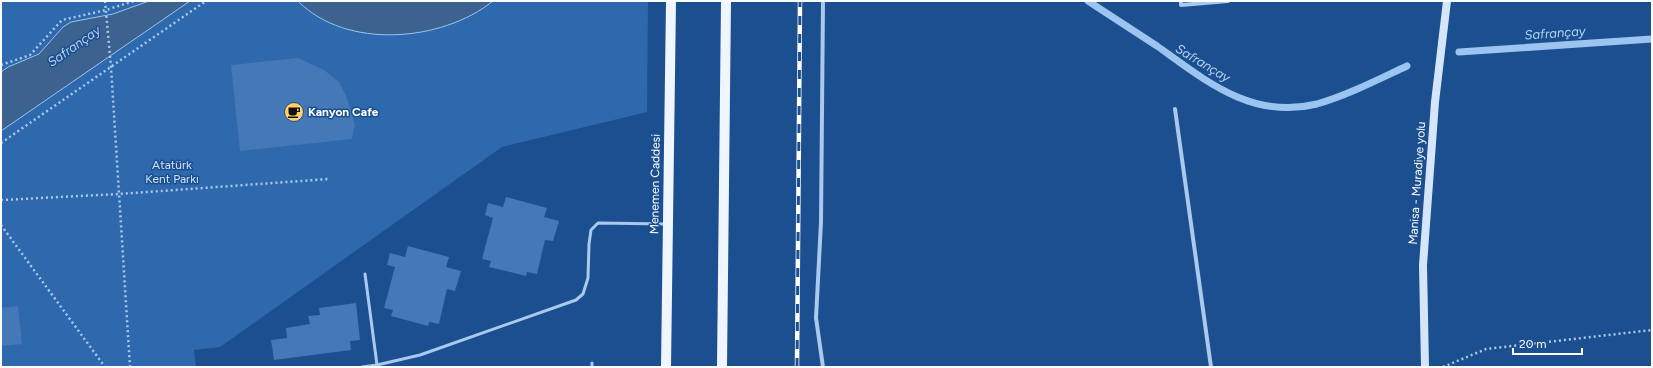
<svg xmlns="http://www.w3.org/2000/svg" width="1653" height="368" font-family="Figtree,sans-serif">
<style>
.green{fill:#2e69ad}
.water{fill:#3c6290;stroke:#9cc4f0}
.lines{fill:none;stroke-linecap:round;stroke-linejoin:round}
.stream{stroke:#9cc4f0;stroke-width:7}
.building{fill:#4478b7}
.path{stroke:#a9c9ee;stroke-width:2.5;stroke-dasharray:2 3;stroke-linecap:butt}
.service{stroke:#a9c9ee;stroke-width:3}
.minor{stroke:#a9c9ee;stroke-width:4}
.secondary{stroke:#d6e6fa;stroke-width:8}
.primary{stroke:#f0f6ff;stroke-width:10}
.rail-casing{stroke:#fff;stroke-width:4.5}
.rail{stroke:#1b4f8f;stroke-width:3;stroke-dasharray:9;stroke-linecap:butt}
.labels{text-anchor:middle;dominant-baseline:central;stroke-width:3;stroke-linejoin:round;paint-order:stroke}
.poi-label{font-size:12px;font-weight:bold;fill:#fff;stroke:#1b4f8f;text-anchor:start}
.park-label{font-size:12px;fill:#cfe3fa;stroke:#1b4f8f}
.street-label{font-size:12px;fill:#fff;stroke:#1b4f8f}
.water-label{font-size:13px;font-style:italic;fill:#b5d3f5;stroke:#1b4f8f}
</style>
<rect width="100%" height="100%" fill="#1b4f8f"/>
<path class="green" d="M1,1H648L647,112L502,147L220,347L194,350L196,367H1Z"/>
<path class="water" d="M149,1H190L1,131V72L8,67L39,54L63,27L71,22L113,14Z
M298,1H493C442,42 346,50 298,1Z"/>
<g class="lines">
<path class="stream" d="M1088,1C1111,16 1134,31 1157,46C1206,81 1252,120 1317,104C1348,95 1377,80 1407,66
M1459,52L1652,39"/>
</g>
<path class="building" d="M298,58L324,70L339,82L347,98L355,125L352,139L240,151L231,65Z
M506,197L547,208L544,217L559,221L553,241L545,240L537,274L527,272L526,276L489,267L491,261L482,259L493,218L485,215L488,203L503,207Z
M408,246L449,257L446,267L461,271L455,291L447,289L439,324L429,322L428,326L391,316L393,310L384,308L395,267L387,265L390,253L405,257Z
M356,303L360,340L350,341L351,350L274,360L271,340L287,338L286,328L310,324L308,316L320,315L319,308Z
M18,306L22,344L1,346V308Z"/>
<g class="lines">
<path class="path" d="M105,1L111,67L130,367
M1,65L30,55L62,20L106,10L134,1
M1,143L206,1
M1,200L119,194L329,179
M1,225L105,367
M1443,367L1486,349L1652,330"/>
<path class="service" d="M365,274L377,365
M592,363V367
M362,367L377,365L420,355L576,300L583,294L588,278L589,244L591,230L598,223L667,224"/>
<path class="minor" d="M823,1L821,222L816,318L823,367
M1181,1V5L1228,1
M1175,109L1211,367"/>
<path class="secondary" d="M1425,367L1423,265L1435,102L1447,1"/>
<path class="primary" d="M666,367L671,1
M722,367L726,1"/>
<g class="rail-casing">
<path id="rail" d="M797,367L800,1"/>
</g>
<use href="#rail" class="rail"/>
</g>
<defs>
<g id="cafe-disc" transform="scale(1)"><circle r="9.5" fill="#ffd166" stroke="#1b4f8f"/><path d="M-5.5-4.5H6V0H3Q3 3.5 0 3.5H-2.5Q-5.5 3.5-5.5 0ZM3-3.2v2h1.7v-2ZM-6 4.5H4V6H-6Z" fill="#111"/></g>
</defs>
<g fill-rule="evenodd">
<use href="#cafe-disc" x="294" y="112"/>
</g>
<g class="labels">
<g class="poi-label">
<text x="308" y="112">Kanyon Cafe</text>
</g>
<g class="park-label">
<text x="172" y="165">Atatürk<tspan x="172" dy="14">Kent Parkı</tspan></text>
</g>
<g class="street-label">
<text transform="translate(1417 183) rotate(-86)">Manisa - Muradiye yolu</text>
<text transform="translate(655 184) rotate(-89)">Menemen Caddesi</text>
</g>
<g class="water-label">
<text transform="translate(1555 33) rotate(-4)">Safrançay</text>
<text transform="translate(74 46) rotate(-35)">Safrançay</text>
<text transform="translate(1203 63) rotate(31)">Safrançay</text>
</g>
</g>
<rect width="1653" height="368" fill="none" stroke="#ffffff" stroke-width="4"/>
<path d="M1513 348v6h69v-6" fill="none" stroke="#ffffff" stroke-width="2"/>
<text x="1519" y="348" font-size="12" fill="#ffffff" stroke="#1b4f8f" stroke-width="3" paint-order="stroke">20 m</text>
</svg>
